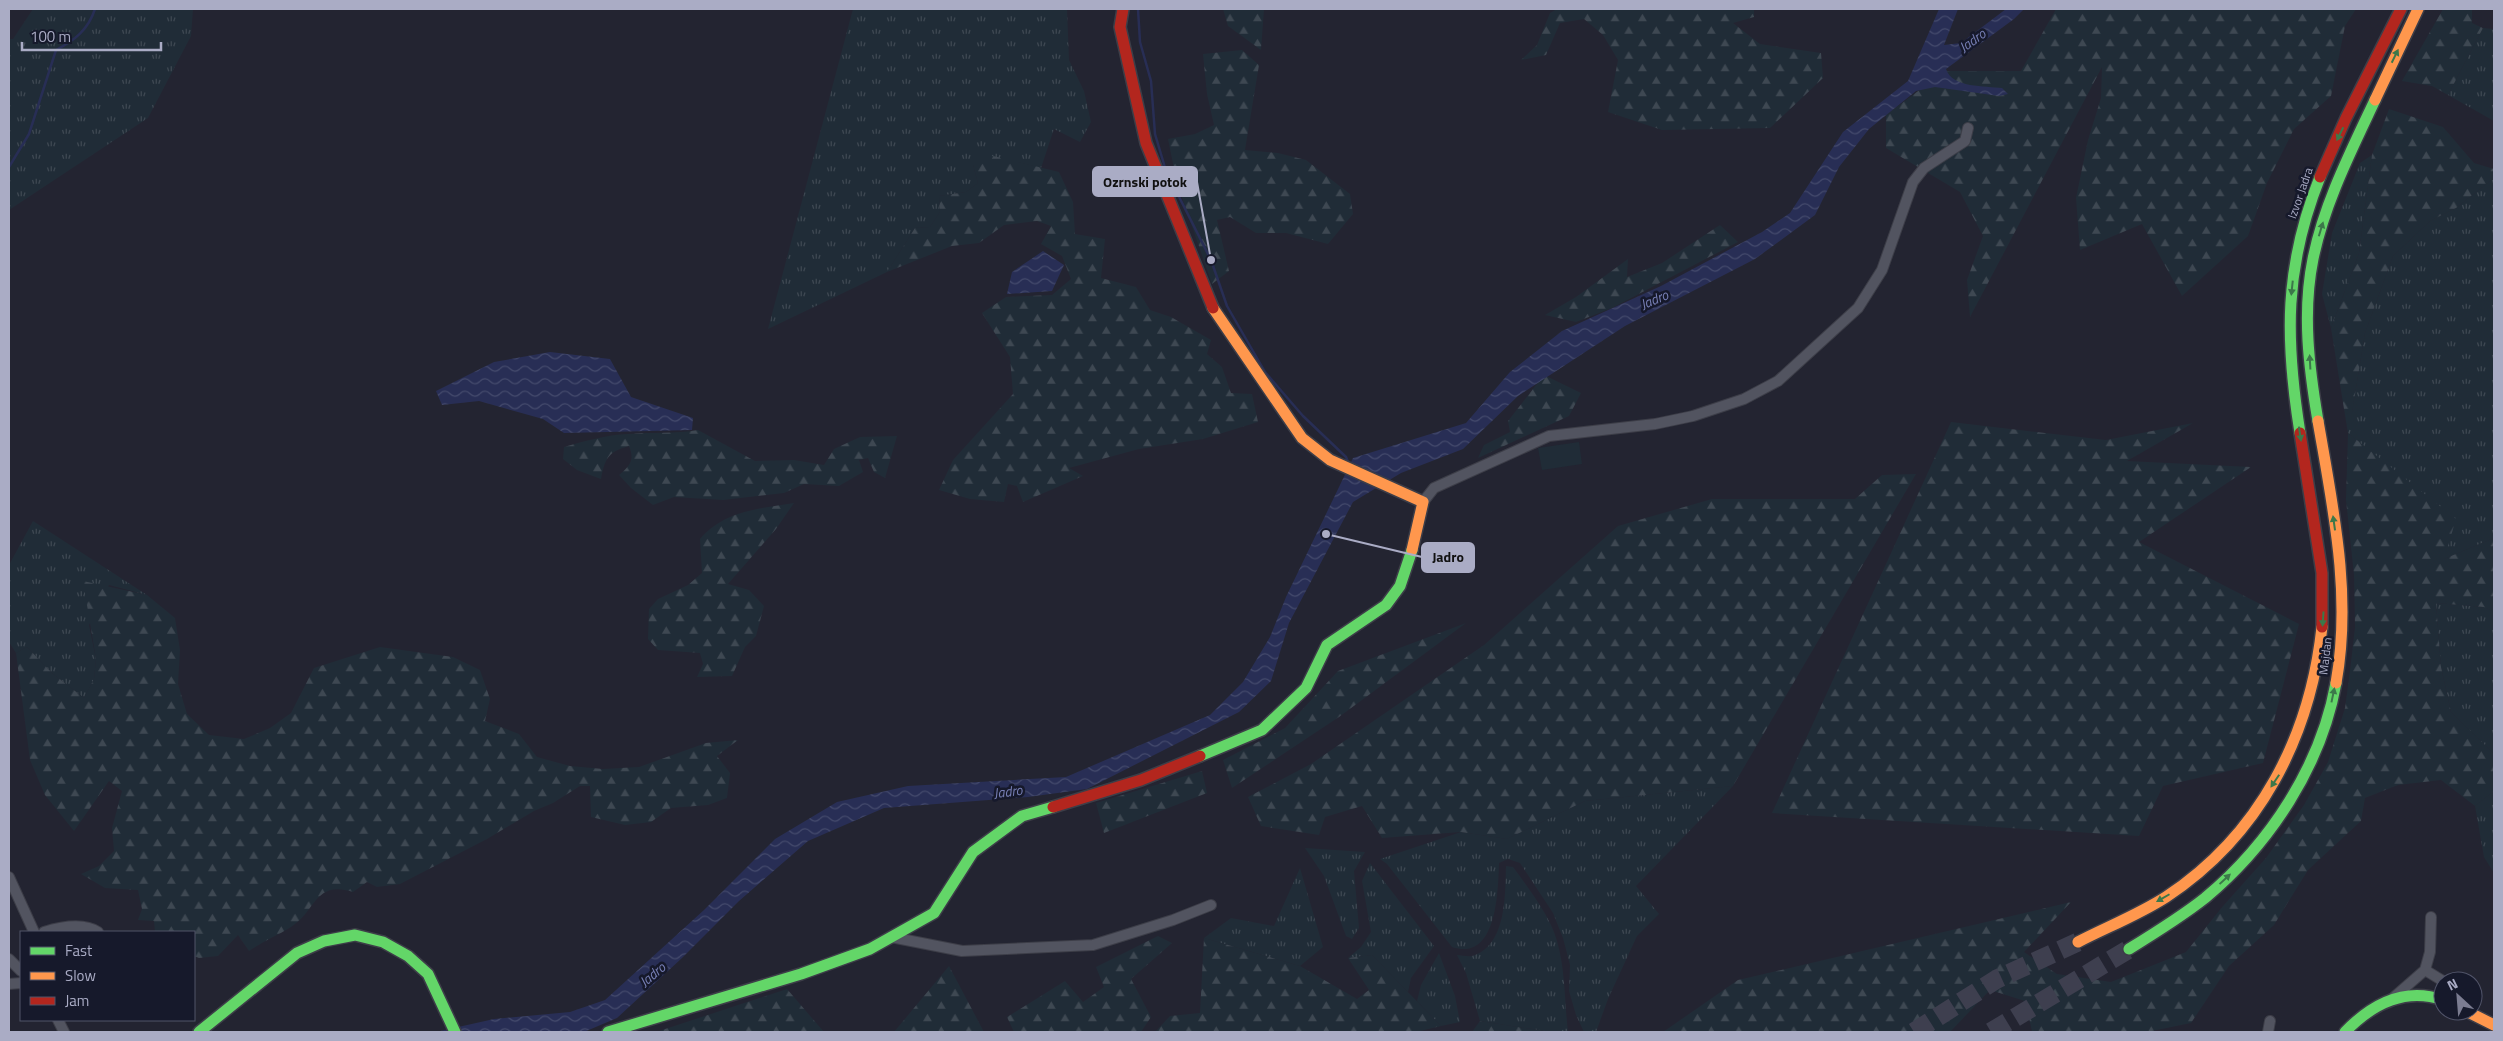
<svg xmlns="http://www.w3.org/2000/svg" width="2503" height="1041" font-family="'Titillium Web',sans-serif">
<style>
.grass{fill:url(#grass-tufts)}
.forest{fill:url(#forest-firs)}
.pitch{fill:#202c37}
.water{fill:url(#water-waves)}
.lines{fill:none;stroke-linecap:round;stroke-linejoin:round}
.stream{stroke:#282e55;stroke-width:2.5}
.highway-tunnel{stroke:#3e3f4f;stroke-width:19;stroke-dasharray:19 9;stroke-linecap:butt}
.street-casing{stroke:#3d3e48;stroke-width:12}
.fast-casing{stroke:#3d3e48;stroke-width:14}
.slow-casing{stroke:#3d3e48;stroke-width:14}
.jam-casing{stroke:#3d3e48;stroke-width:14}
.street{stroke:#525460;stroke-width:10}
.fast{stroke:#63d668;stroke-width:11}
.slow{stroke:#ff974d;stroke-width:11}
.jam{stroke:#b3261e;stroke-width:11}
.oneway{fill:#3c784a}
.labels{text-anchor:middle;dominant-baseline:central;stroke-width:5;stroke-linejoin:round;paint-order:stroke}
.street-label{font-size:12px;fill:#aaacc5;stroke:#16192b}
.water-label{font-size:14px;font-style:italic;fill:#777fb5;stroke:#16192b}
.leader{fill:none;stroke:#aaacc5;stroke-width:2}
.callout-dot{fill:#aaacc5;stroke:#16192b;stroke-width:2}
.callout{fill:#aaacc5;stroke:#aaacc5;stroke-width:2}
.callout-label{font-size:14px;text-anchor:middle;font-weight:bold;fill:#111}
</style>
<defs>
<pattern id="grass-tufts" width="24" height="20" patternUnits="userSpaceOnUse" patternTransform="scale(1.25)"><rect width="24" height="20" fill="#202c37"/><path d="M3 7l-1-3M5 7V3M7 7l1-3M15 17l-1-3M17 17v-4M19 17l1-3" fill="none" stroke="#3e4852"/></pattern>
<pattern id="forest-firs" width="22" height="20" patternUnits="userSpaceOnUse" patternTransform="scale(1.25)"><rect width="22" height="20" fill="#202c37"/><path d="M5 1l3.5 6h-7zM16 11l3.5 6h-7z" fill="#3e4852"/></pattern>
<pattern id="water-waves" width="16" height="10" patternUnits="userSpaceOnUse" patternTransform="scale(1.25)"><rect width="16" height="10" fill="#282e55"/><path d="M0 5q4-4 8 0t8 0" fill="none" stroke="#444a6c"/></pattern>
</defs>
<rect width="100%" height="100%" fill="#232431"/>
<path class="grass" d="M33,9H193L191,36L148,118L9,210V39H13Z
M853,9H1067L1069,60L1084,91L1091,122L1080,142L1054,129L1041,168L1017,162L973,165L978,183L966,192L939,196L940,212L930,227L915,228L887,272L768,329Z
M2483,28L2494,29V121L2448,95Z
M2372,155L2359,253L2331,328L2322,294L2332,233L2360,163Z
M2494,178V538L2444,559L2398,475L2348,433L2344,409L2352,412L2365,333L2393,256L2430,221L2456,208Z
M33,521L147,595L109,585L89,625L96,659L94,679L84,698L52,673L27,647L16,653L9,642V565Z
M2436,603L2484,607L2494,612V754L2451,712L2441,667Z
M1733,786L1636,886L1659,914L1637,936L1608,999L1596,1032H1584L1576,1015L1569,991L1570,965L1563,938L1553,913L1520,863L1508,859L1499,863C1498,892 1497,962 1452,947L1387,864L1380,859L1461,832L1507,839L1585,801Z
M2494,791V873L2484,857L2475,806Z
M1305,848L1365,852L1354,871L1359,928L1352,939L1346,936L1324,876Z
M1370,863L1434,946L1411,978L1408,992L1372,955L1348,958L1361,947L1371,932L1362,881Z
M1506,866L1513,867C1527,886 1541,904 1551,925C1566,957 1564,998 1568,1032H1551L1480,1021L1466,973L1457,955C1461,955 1468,957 1472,956C1507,946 1505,894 1506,866Z
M1300,868L1323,947L1300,966L1204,938L1231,918L1274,926Z
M1439,953L1455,996L1460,1022L1441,1026L1417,1001L1421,985Z"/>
<path class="forest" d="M1223,9H1264L1261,50L1228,26Z
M1557,9H1754V17L1733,23L1760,44L1821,53L1823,78L1770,128L1662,130L1608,112L1618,60L1603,35L1584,19L1560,23L1546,55L1521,60L1537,45L1550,13Z
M2056,9H2356L2345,26L2331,96L2294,129L2267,183L2248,236L2182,296L2142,224L2080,250L2076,198L2088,140L2101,98L2102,67L1970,317L1967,280L1983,236L1960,192L1886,148V115L1945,71H2021Z
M2443,9H2472V23L2483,28L2448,95L2432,86L2402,81Z
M1242,50L1259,65L1245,150L1278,153L1306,160L1350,194L1353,214L1328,244L1286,233H1256L1230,217L1217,220L1229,271L1212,284L1177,183L1168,139L1195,134L1214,125L1207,94L1203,54Z
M2389,109L2443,127L2474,163L2494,169V178L2456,208L2430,221L2393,256L2365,333L2352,413L2344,409L2331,328L2359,253L2372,155Z
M993,156L1059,172L1073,202L1075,234L1105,239L1101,278L1136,287L1150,310L1171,317L1211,340L1207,354L1222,367L1231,393L1252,394L1258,422L1203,439L1139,449L1069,468L1083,476L1023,502L1017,486L1008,484L1004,502L970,499L939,490L953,460L1013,394L1010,357L982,313L1006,297L1052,295L1071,279L1062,256L1041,244L1051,226L1037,221L1004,225L979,243L952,246L887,272L915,228L930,227L940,212L939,196L966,192L978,183L973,165Z
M1720,225L1738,242L1612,308L1576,322L1545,315L1576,297L1628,259L1627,277L1662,263Z
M1544,375L1581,393L1569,416L1478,458L1484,445L1510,432L1508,421Z
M1951,422L2106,440L2193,423L2127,461L2251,467L2139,542L2299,624L2263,763L2163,786L2139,836L1772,813Z
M698,430L755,461L794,460L824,465L834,449L860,437L897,436L885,478L874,472L868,458L859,460L863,472L839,486L804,484L784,493L723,500L674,497L653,505L631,488L619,475C630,466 635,460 629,446C608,452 605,458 601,479L577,470L563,459L564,447C585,441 606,435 628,434C652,432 675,434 698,430Z
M2348,433L2456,519L2444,559L2494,538V612L2484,607L2436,603L2441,667L2451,712L2494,754V791L2475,806L2441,780L2398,785L2365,798L2361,821L2308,870L2274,925L2229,966L2191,1023L2147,1032H2036L2032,1031L2025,1001L1990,990L1950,1032H1663L1738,980L2071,902L2024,952L2057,974L2111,982L2186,952L2223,906L2266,858L2304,805L2328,762L2345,708L2350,671L2355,627L2354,575L2346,500Z
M1916,474L1733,786L1585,801L1507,839L1461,832L1382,838L1362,806L1325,817L1319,835L1261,826L1248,797L1311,764L1484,645L1618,526L1712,499H1855L1882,475Z
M794,503L776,529L728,584L749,590L764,606L756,636L745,647L732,676L697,677L703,664L700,653L658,650L648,639L649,609L658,599L688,585L702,573L700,539C725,510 759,509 794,503Z
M83,581L147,595L175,618L180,650L178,684L187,714L209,735L244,739L270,728L291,713L314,668L380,647L453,657L480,670L490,699L485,721L519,734L537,757L570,766L603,769L639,767L706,743L738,740L717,756L730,773L727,798L708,805L671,808L651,822L625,825L591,817L590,786H580L553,803L534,811L487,839L400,884L377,887L367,882L353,892C314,880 316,912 291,927C277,936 263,941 249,951L238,935L218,956L199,958L194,956V932H155L154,921L138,920L142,909L138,890L105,888L81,874L99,866L114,851L112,828L122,791L109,781L74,831L45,795L30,760L16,653L27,647L52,673L84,698L94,679L96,659Z
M1466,623L1339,717L1232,788L1223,760L1285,728L1338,671Z
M1202,771L1207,793L1104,833L1096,803Z
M1158,936L1172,943L1131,979L1151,1017L1141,1032H1014L1007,1017L1065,981L1083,1002L1104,987L1096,967Z
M1204,938L1300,966L1357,999L1369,990L1348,958L1372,955L1441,1026L1416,1032H1155L1170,1016L1200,1013Z
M949,966L984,1032H894Z
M787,989L824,1032H656Z
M1480,1021L1551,1032H1472Z"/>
<path class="pitch" d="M1579,442L1582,464L1542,470L1538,448Z"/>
<path class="water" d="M1939,9H1958L1944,45L1961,43L2006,9H2024L2014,19L1946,69C1952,88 1985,86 2002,88L2008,94L1999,96L1935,87L1916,91L1869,129L1839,167L1815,215L1755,259L1625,326L1518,396L1463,449L1401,473L1353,502L1289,623L1271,681L1239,712L1087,789L1028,797L884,808L808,841L739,901L682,958L617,1018L584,1032H436L494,1019L570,1012L605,1000L704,910L775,839L837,802L908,786L1066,777L1210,715L1243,682L1270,637L1286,597L1353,458L1466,423L1510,372L1562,331L1661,286L1762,232L1790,213L1843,132L1908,81Z
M1043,251L1064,265L1052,291L1007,294L1012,272Z
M550,352L610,359L631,397L693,418L692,430L564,433L543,419L479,401L442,405L436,391L494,362Z"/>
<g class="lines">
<path class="stream" d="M1138,9L1140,42L1151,81L1155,134L1166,171L1211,260L1227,306L1265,372L1303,416L1346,457L1348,462
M9,167L29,134L56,50C75,40 88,30 95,9"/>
<path class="highway-tunnel" d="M1914,1032L1997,979L2078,942
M1991,1032L2129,949"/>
<g class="street-casing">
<path id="street" d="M1423,502L1434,488L1549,436L1655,424L1693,416L1744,399L1778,381L1858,308L1882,270L1913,182L1924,168L1965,141L1968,128
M9,877L34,932
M44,932C60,927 83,922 98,932
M891,937L962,951L1093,945L1173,920L1211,905
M9,959L21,971
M2425,970L2443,981
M9,984L21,983
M2393,998L2425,970L2430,952L2431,917
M58,1020L64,1032
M2268,1032L2270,1021"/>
</g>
<g class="fast-casing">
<path id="fast" d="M2318,421C2309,368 2302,313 2313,259C2324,204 2351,151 2375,100
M2300,433C2285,339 2284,267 2320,177
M1200,756L1262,730L1306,688L1327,645L1386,605L1400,586L1412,550
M2129,949C2155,933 2181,917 2205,898C2270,844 2321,766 2336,683
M199,1032L297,953L324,941L355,935L383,942L408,956L428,974L455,1032
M608,1032L801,974L870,949L934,913L973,852L1022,816L1053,807
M2345,1032C2372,1004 2405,987 2443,1000"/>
</g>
<g class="slow-casing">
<path id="slow" d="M2375,100L2418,9
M1213,308L1302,438L1330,460L1423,502L1412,550
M2318,421C2333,508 2352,595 2336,683
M2078,942C2107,927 2138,915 2166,897C2260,835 2310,737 2322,627
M2466,1011L2494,1025"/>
</g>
<g class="jam-casing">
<path id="jam" d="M1123,9L1120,27L1146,143L1213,308
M2320,177L2346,118L2401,9
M2300,433L2322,573V627
M1053,807L1141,780L1200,756"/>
</g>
<use href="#street" class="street"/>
<use href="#fast" class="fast"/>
<use href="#slow" class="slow"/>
<use href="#jam" class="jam"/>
</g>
<defs><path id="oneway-solid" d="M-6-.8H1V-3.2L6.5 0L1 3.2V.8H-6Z" transform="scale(1.25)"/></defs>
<g class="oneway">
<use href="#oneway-solid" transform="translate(2395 56) rotate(-64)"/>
<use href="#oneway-solid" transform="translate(2340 134) rotate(116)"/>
<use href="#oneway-solid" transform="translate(2321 229) rotate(-73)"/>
<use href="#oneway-solid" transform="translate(2292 288) rotate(96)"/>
<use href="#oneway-solid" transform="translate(2310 362) rotate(-93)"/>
<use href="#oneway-solid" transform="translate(2300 434) rotate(81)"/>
<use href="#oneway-solid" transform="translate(2334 523) rotate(-98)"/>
<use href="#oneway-solid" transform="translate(2323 619) rotate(94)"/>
<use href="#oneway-solid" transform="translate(2333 695) rotate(-78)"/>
<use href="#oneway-solid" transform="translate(2275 781) rotate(124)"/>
<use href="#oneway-solid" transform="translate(2225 879) rotate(-43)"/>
<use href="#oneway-solid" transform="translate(2163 898) rotate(150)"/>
</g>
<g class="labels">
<g class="street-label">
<text transform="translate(2300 193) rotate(-71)">Izvor Jadra</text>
<text transform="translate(2325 656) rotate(-83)">Majdan</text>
</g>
<g class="water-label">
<text transform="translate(1972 40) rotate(-36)">Jadro</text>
<text transform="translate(1654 299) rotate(-23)">Jadro</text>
<text transform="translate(1008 791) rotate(-7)">Jadro</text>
<text transform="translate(652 974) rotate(-40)">Jadro</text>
</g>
</g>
<path class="leader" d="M1211 260L1197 182M1326 534L1422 557"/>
<g class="callout-dot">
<circle cx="1211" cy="260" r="5"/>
<circle cx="1326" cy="534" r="5"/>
</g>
<g class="callout">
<rect x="1093" y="167" width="104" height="29" rx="5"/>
<rect x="1422" y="543" width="52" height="29" rx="5"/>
</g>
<g class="callout-label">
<text x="1145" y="187">Ozrnski potok</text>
<text x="1448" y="562">Jadro</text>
</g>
<rect width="2503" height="1041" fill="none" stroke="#aaacc5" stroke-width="20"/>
<rect x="20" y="931" width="175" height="90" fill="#16192b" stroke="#515469"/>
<rect x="30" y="947" width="25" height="8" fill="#63d668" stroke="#515469"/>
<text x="65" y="956" font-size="15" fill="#aaacc5">Fast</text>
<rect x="30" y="972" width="25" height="8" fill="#ff974d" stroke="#515469"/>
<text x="65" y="981" font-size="15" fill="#aaacc5">Slow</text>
<rect x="30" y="997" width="25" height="8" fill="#b3261e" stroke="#515469"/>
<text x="65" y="1006" font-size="15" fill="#aaacc5">Jam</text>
<g transform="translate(2458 996) rotate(334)"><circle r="24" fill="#16192b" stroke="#515469"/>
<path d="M0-4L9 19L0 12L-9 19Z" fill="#7b7c91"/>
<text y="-8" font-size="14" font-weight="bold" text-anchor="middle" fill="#aaacc5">N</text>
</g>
<path d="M22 42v8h139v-8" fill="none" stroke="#aaacc5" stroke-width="2.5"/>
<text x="30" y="42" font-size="15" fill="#aaacc5" stroke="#16192b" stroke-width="4" paint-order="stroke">100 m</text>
</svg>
